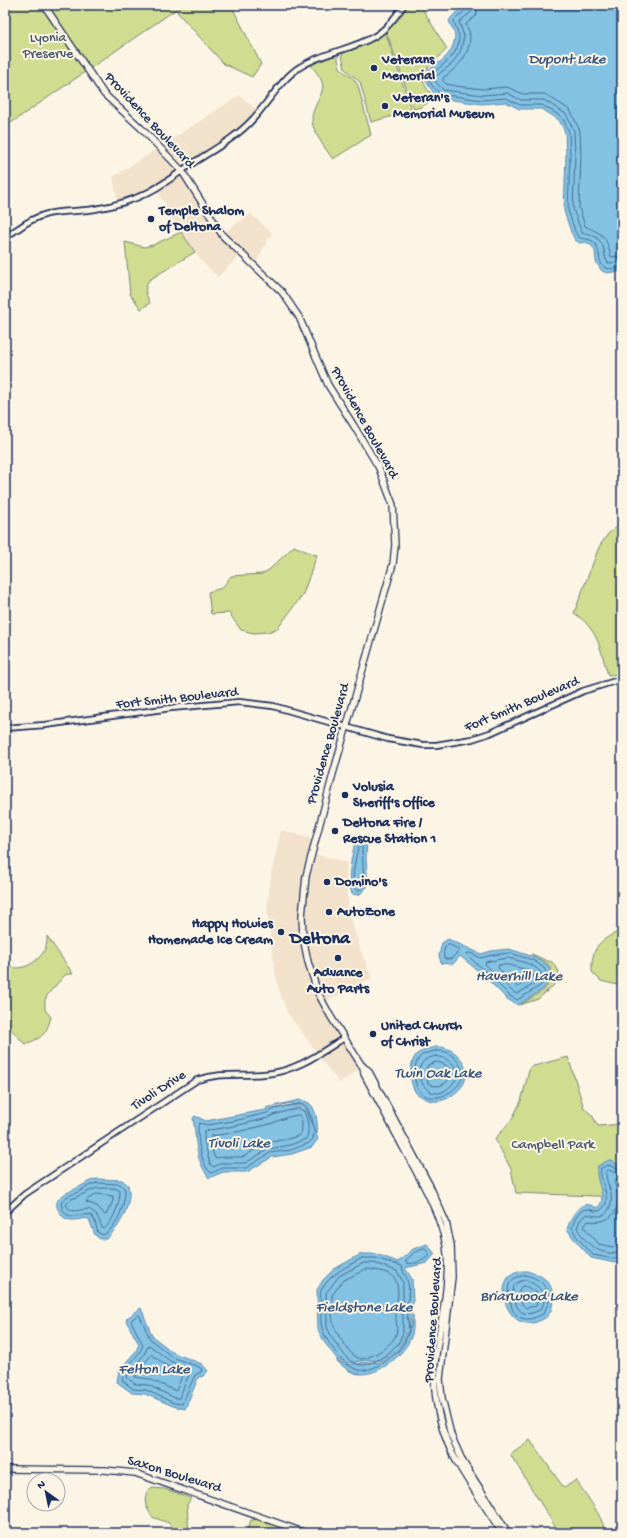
<svg xmlns="http://www.w3.org/2000/svg" width="627" height="1538" font-family="'Gochi Hand',sans-serif">
<style>
.built{fill:#f2e2cb}
.green{fill:#d0dc8f;stroke:#768676}
.water{fill:#83c2e3;stroke:#5987ae}
.lines{fill:none;stroke-linecap:round;stroke-linejoin:round}
.shore{stroke:#456a93;stroke-width:1}
.tertiary-casing{stroke:#1b2f5e;stroke-width:8}
.secondary-casing{stroke:#1b2f5e;stroke-width:8}
.tertiary{stroke:#fcf5e5;stroke-width:4.5}
.secondary{stroke:#fcf5e5;stroke-width:5.5}
.poi-dot{fill:#1b2f5e;stroke:#fcf5e5;stroke-width:1.5}
.labels{text-anchor:middle;dominant-baseline:central;stroke-width:4;stroke-linejoin:round;paint-order:stroke}
.park-label{font-size:14px;fill:#485a6a;stroke:#fcf5e5}
.poi-label{font-size:14px;font-weight:bold;fill:#1b2f5e;stroke:#fcf5e5;text-anchor:start}
.street-label{font-size:14px;fill:#1b2f5e;stroke:#fcf5e5}
.water-label{font-size:15px;font-style:italic;fill:#35547f;stroke:#fcf5e5}
.district-label{font-size:18px;font-weight:bold;fill:#1b2f5e;stroke:#fcf5e5}
</style>
<rect width="100%" height="100%" fill="#fcf5e5"/>
<filter id="ink" filterUnits="userSpaceOnUse"><feTurbulence type="fractalNoise" baseFrequency=".025" numOctaves="2"/><feDisplacementMap in="SourceGraphic" scale="8" xChannelSelector="R" yChannelSelector="G"/><feConvolveMatrix kernelMatrix="1 2 1 2 8 2 1 2 1" color-interpolation-filters="sRGB"/></filter>
<g filter="url(#ink)">
<path class="built" d="M240,95L257,111L252,118L230,137L182,168L161,146Z
M158,148L179,170L149,190L118,203L113,177Z
M181,174L222,237L241,254L218,277L202,262L181,232L157,190Z
M251,214L272,233L268,239L256,264L223,233Z
M281,830L314,839L302,898L306,963L342,1037L317,1053L287,1012L279,990L275,971L269,928L267,906L272,869Z
M314,854L347,862L346,884L349,913L360,949L372,978L324,1002L314,978L305,937L304,916L308,876Z
M344,1041L361,1068L339,1083L319,1057Z"/>
<path class="green" d="M5,5H176L178,8L5,127Z
M178,5H231L261,64L252,77L224,64L177,12L180,8Z
M406,5H420L447,49C430,67 410,76 436,98L421,107L414,109L386,31L395,23Z
M385,31L412,111L371,122L360,82L345,69L342,55L345,51Z
M338,53C337,77 351,70 358,86L371,135L333,159C326,150 313,132 312,121C311,106 326,94 322,82C320,76 314,69 310,64Z
M181,232L195,252L149,280C143,290 146,294 150,303L141,309L130,294L125,242L144,247L153,245Z
M622,523V674L608,675C600,649 599,630 574,613L599,547L608,534Z
M294,546L310,553L317,555L303,594L278,628L268,632L254,633L241,630L229,613L211,614L208,592L222,588L231,576L262,574L270,569Z
M622,930V986L601,981L592,972C591,946 600,940 622,930Z
M47,936L73,974H69L65,975L48,994L45,1000V1010L51,1017C46,1035 42,1038 25,1044L5,1023V964C19,975 42,961 46,946C47,943 47,939 47,936Z
M531,954C539,956 544,961 552,962L559,971L554,985L538,999L520,1005L544,990L554,976L548,964Z
M568,1057L584,1108L592,1115L598,1126L622,1124V1197L516,1193L511,1169L495,1139L512,1119L521,1101L530,1067Z
M530,1440L564,1488L576,1480C584,1493 604,1517 605,1533H557L553,1523L510,1454Z
M152,1488L165,1489L191,1498L187,1505L189,1533H176L169,1523L152,1517L146,1506L145,1498L147,1492Z
M262,1519L300,1533H246L251,1520Z"/>
<path class="water" d="M468,5H622V271L606,273L601,270L596,262L595,251L592,246L586,242L580,243L575,240L571,232L564,211L566,155L565,132L559,120L542,109H519L506,102L482,104L438,98C408,63 439,74 452,48C453,45 455,39 455,36C454,31 451,26 449,21C454,13 460,9 468,5Z
M361,836L367,839L366,858L368,886L359,895L352,894C346,877 352,858 355,842L358,838Z
M448,939L481,954L491,951L509,949L534,957L547,965L553,976L543,989L518,1005L507,999L482,974L460,956L453,964L441,963L439,955L442,943Z
M436,1047C440,1047 444,1047 448,1049C462,1054 472,1073 462,1086C452,1099 436,1107 421,1096C419,1095 417,1094 416,1093C409,1084 409,1063 416,1055C421,1050 430,1048 436,1047Z
M299,1100C302,1101 306,1101 309,1103C317,1109 318,1125 317,1134L307,1110L291,1103L266,1108Z
M292,1105L307,1112L318,1139L312,1147L292,1154L272,1157L247,1172H223L209,1178C194,1157 197,1141 193,1118L195,1116L206,1121Z
M609,1160L613,1161L616,1164H622V1259L615,1263L591,1258L574,1239L567,1229C570,1220 577,1202 590,1205C594,1206 595,1208 599,1207C608,1192 593,1181 598,1166Z
M97,1179L122,1180L128,1185C133,1203 120,1228 106,1239H100L95,1235L89,1219C81,1217 73,1223 65,1218C62,1217 61,1213 59,1211C50,1198 69,1192 77,1188C84,1185 89,1180 97,1179Z
M427,1244L435,1254L427,1263L405,1268L412,1279L413,1302L409,1329L398,1350L383,1361L368,1360L347,1363L337,1359L325,1343L318,1330L317,1290L323,1280L334,1269L361,1254H376L398,1262L413,1249Z
M527,1271C534,1273 543,1276 548,1282C555,1291 555,1312 545,1318C508,1341 491,1281 515,1273C518,1271 523,1271 527,1271Z
M141,1308L152,1336L174,1353L202,1364L208,1371L202,1377L199,1376L185,1409L173,1406L145,1394L132,1393L117,1382L119,1370L136,1351L139,1344L126,1321L127,1318Z
M413,1315C413,1322 414,1331 411,1337C405,1354 380,1375 360,1374C351,1374 342,1366 336,1360L347,1365L368,1362L383,1363L399,1351L410,1330Z"/>
<g class="lines">
<path class="shore" d="M468,5C467,12 458,15 454,21C455,26 458,31 459,36C460,55 442,65 430,75V83L440,94L482,100L506,98L520,105H542L562,117L569,132L570,155L568,210L575,231L578,237C584,240 590,238 595,243C601,250 597,265 606,268C611,270 617,267 622,267
M473,5L471,12L459,22L464,36L461,50L453,63L435,77V81L443,90L483,95L507,93L521,100H544L566,114L574,131L575,155L573,209L582,233C592,233 602,239 604,250C605,255 605,259 608,263L622,262
M479,5L476,16L466,24C467,28 470,32 470,36C470,56 457,68 443,78V81L446,84L456,86L483,89L507,87L523,94H545L570,110L580,131L581,155L579,208L585,226C605,236 605,234 611,257L622,256
M361,846L362,848L364,884L361,889L357,891C349,884 356,858 358,848Z
M448,944L460,950L451,959H445C442,955 444,947 448,944Z
M470,953L481,958L492,955L509,953L533,960L544,968L548,976L540,986L517,1000L510,996L485,971L468,956L467,954Z
M508,958C518,961 539,964 542,976L536,983L517,994L513,992L485,964L486,962Z
M508,965L528,970L533,974L534,976L523,984L517,987L498,968L499,965Z
M436,1051C440,1051 445,1051 448,1053C459,1059 467,1072 459,1084C450,1095 430,1105 419,1090C413,1083 413,1065 419,1058C423,1053 430,1052 436,1051Z
M436,1056C449,1058 464,1068 454,1082C432,1112 408,1073 425,1060C428,1058 432,1057 436,1056Z
M437,1062C465,1067 444,1095 428,1083L426,1070L428,1065Z
M299,1104L306,1106L312,1118L314,1130L313,1139L309,1143L291,1150L270,1153L246,1168H223L211,1173C201,1165 196,1135 199,1123L207,1125L234,1121L267,1113C275,1107 289,1106 299,1104Z
M299,1109L304,1111C308,1121 310,1130 306,1139L290,1145L269,1149L245,1163H222L213,1167L210,1164L204,1140V1131L235,1126L268,1118L273,1115L287,1111Z
M299,1115C303,1121 303,1129 300,1135L288,1139L266,1143L243,1157H223L216,1158L214,1157L210,1139L211,1136L237,1132L270,1124L288,1117Z
M622,1168H615L609,1165L601,1168C598,1181 616,1202 599,1211C595,1212 591,1209 587,1209C578,1209 574,1221 572,1228L577,1237L593,1255L614,1259L622,1256
M622,1173H615L609,1170L606,1171C605,1185 616,1193 609,1209C604,1219 595,1216 586,1214L580,1220L577,1228C584,1241 597,1254 613,1253C616,1253 619,1251 622,1251
M622,1179L614,1181C615,1186 618,1192 618,1197C619,1217 604,1224 588,1221L584,1227L599,1244L612,1247L622,1245
M97,1183L120,1184L125,1189C125,1205 118,1226 104,1235L98,1233L95,1222L91,1215C83,1213 73,1219 66,1214C66,1214 63,1210 63,1209C56,1198 73,1195 80,1191C86,1188 90,1184 97,1183Z
M97,1188C104,1189 115,1186 120,1191C120,1203 114,1220 104,1229L102,1228C91,1192 76,1222 66,1205L70,1200Z
M97,1194L113,1196V1201L106,1215L104,1214L97,1206L86,1202L87,1200Z
M425,1249L430,1254C425,1261 414,1265 406,1263V1260L415,1252Z
M362,1258H375L402,1266C402,1272 406,1275 407,1280C411,1290 407,1303 407,1313C407,1320 410,1327 408,1334C405,1345 396,1354 387,1360C380,1365 368,1372 359,1370C345,1368 326,1342 322,1328C320,1321 321,1312 321,1304C321,1299 319,1293 322,1289C331,1273 347,1267 362,1258Z
M364,1263H374L397,1271L403,1282V1333L398,1344L386,1355L376,1361L365,1365H360L352,1362L346,1357L332,1338L327,1327L326,1293L339,1276Z
M366,1269C372,1269 388,1272 393,1276C401,1285 397,1302 396,1313C395,1322 400,1331 393,1340C386,1349 373,1357 361,1359C353,1356 350,1352 345,1345C330,1325 332,1318 332,1295L343,1281Z
M526,1275C542,1280 545,1283 550,1300L543,1314C537,1317 529,1321 522,1318C515,1316 512,1310 511,1304C506,1287 506,1278 526,1275Z
M526,1280C540,1286 550,1295 540,1310C535,1312 529,1315 524,1313C518,1311 517,1306 515,1301C511,1289 512,1282 526,1280Z
M525,1286L536,1292L538,1300L536,1306L526,1308L522,1304L519,1290L521,1287Z
M138,1315L140,1316L150,1339L172,1357L199,1367L202,1369L201,1372L195,1375L182,1404L174,1403L146,1390L133,1389L122,1380C123,1365 138,1360 143,1345L131,1321Z
M149,1345L170,1361L191,1370L179,1398H175L148,1385L135,1384L127,1378L128,1374L143,1356Z
M152,1355L167,1366L183,1373L176,1391L149,1379L135,1377V1374Z"/>
<g class="tertiary-casing">
<path id="tertiary" d="M5,239C9,234 14,231 19,228C48,207 63,214 95,209C113,206 132,201 149,192C163,185 177,174 190,165C211,151 236,138 253,119C268,103 282,78 300,67C323,52 352,50 375,36C387,29 396,16 404,5
M5,728L45,725L171,708L239,702L273,706L388,739L423,745H436L472,739L490,733L583,691L622,679
M5,1212L25,1194L197,1080C223,1072 239,1076 264,1074C295,1072 319,1054 344,1038"/>
</g>
<g class="secondary-casing">
<path id="secondary" d="M44,5L104,94L141,128L182,171L223,236L282,292L299,317L328,385L354,426L379,468L393,505L395,545L393,564L333,774L306,876L302,916L303,937L308,962L318,993L331,1017L362,1066L368,1070L430,1186L446,1222L451,1245L452,1277L440,1379L442,1398L451,1435L463,1462L508,1533
M363,1066L364,1074C378,1100 392,1126 405,1151C422,1182 439,1211 446,1245C452,1281 439,1327 435,1362C432,1396 441,1436 458,1464C472,1488 488,1510 502,1533
M5,1469L104,1470L135,1473L306,1533"/>
</g>
<use href="#tertiary" class="tertiary"/>
<use href="#secondary" class="secondary"/>
</g>
</g>
<g class="poi-dot">
<circle cx="374" cy="68" r="4"/>
<circle cx="385" cy="106" r="4"/>
<circle cx="151" cy="219" r="4"/>
<circle cx="345" cy="795" r="4"/>
<circle cx="335" cy="831" r="4"/>
<circle cx="327" cy="882" r="4"/>
<circle cx="329" cy="912" r="4"/>
<circle cx="281" cy="932" r="4"/>
<circle cx="338" cy="958" r="4"/>
<circle cx="373" cy="1034" r="4"/>
</g>
<g class="labels">
<g class="park-label">
<text x="48" y="38">Lyonia<tspan x="48" dy="16">Preserve</tspan></text>
<text x="553" y="1145">Campbell Park</text>
</g>
<g class="poi-label">
<text x="382" y="60">Veterans<tspan x="382" dy="16">Memorial</tspan></text>
<text x="393" y="98">Veteran's<tspan x="393" dy="16">Memorial Museum</tspan></text>
<text x="159" y="211">Temple Shalom<tspan x="159" dy="16">of Deltona</tspan></text>
<text x="353" y="787">Volusia<tspan x="353" dy="16">Sheriff's Office</tspan></text>
<text x="343" y="823">Deltona Fire /<tspan x="343" dy="16">Rescue Station 1</tspan></text>
<text x="335" y="882">Domino's</text>
<text x="337" y="912">AutoZone</text>
<text x="273" y="924" text-anchor="end">Happy Howies<tspan x="273" dy="16">Homemade Ice Cream</tspan></text>
<text x="338" y="973" text-anchor="middle">Advance<tspan x="338" dy="16">Auto Parts</tspan></text>
<text x="381" y="1026">United Church<tspan x="381" dy="16">of Christ</tspan></text>
</g>
<g class="street-label">
<text transform="translate(149 121) rotate(47)">Providence Boulevard</text>
<text transform="translate(364 423) rotate(61)">Providence Boulevard</text>
<text transform="translate(177 699) rotate(-6)">Fort Smith Boulevard</text>
<text transform="translate(522 705) rotate(-23)">Fort Smith Boulevard</text>
<text transform="translate(329 744) rotate(-74)">Providence Boulevard</text>
<text transform="translate(159 1091) rotate(-33)">Tivoli Drive</text>
<text transform="translate(434 1320) rotate(-86)">Providence Boulevard</text>
<text transform="translate(174 1475) rotate(17)">Saxon Boulevard</text>
</g>
<g class="water-label">
<text x="567" y="60">Dupont Lake</text>
<text x="519" y="977">Haverhill Lake</text>
<text x="438" y="1074">Twin Oak Lake</text>
<text x="239" y="1144">Tivoli Lake</text>
<text x="529" y="1297">Briarwood Lake</text>
<text x="364" y="1308">Fieldstone Lake</text>
<text x="154" y="1370">Felton Lake</text>
</g>
<g class="district-label">
<text x="320" y="939">Deltona</text>
</g>
</g>
<rect width="627" height="1538" fill="none" stroke="#fcf5e5" stroke-width="20"/>
<rect x="10" y="10" width="607" height="1518" fill="none" stroke="#1b2f5e" stroke-width="1.5" filter="url(#ink)"/>
<g transform="translate(46 1492) rotate(327)"><circle r="19" fill="#fcf5e5" stroke="#a2a6af"/>
<path d="M0-3L7 15L0 10L-7 15Z" fill="#1b2f5e"/>
<text y="-6" font-size="11" font-weight="bold" text-anchor="middle" fill="#1b2f5e">N</text>
</g>
</svg>
